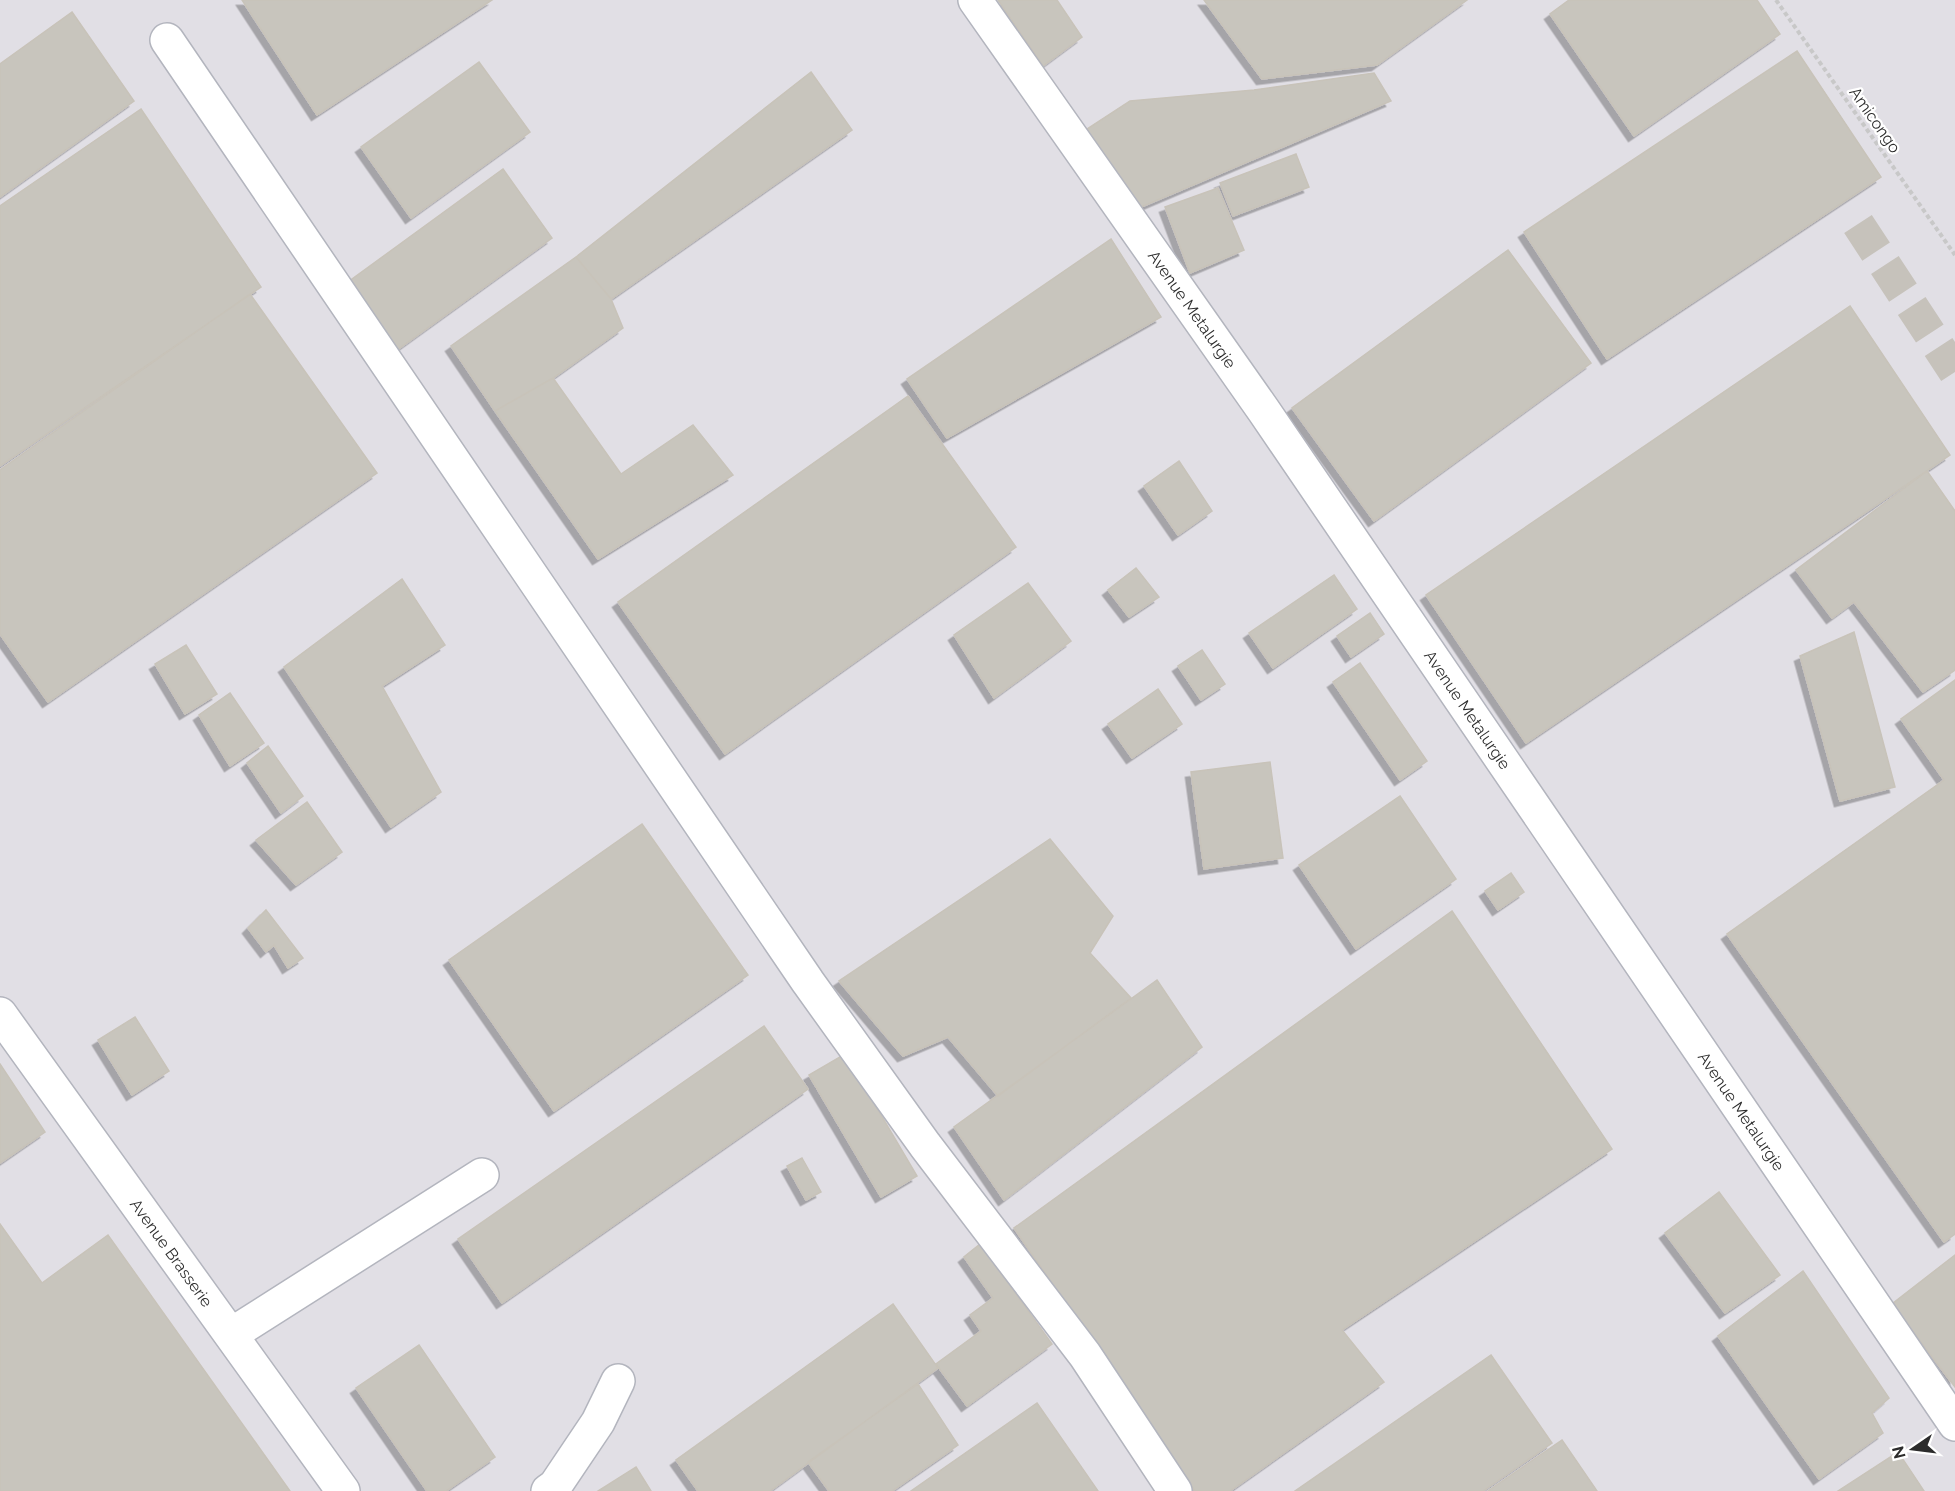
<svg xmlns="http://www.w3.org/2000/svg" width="1955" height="1491" font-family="Raleway,sans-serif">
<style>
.industrial{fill:#e1dfe5}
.building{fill:#c8c5bd;stroke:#c8c3b9;stroke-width:1.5;filter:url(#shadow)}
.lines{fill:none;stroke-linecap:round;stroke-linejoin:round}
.minor-tunnel{stroke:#c6c2bb;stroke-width:33;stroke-dasharray:33 16;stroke-linecap:butt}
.minor-casing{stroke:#b3b5be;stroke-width:36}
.path{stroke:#c8c8c8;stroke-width:4;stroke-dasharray:4.5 3;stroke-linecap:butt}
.minor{stroke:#fff;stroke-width:33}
.labels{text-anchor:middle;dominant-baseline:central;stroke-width:4.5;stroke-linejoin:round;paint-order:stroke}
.street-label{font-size:16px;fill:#2c2c2c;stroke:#fff}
</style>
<defs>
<filter id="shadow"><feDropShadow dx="-5.5" dy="5.5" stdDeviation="0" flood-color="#0004"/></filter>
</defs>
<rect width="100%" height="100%" fill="#ece7df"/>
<path class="industrial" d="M0,0H1955V1491H0Z"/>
<path class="building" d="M242,0H492L317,115Z
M998,0H1057L1082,37L1043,66Z
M1204,0H1467L1377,65L1262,79Z
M1569,0H1757L1780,34L1634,136L1550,14Z
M72,12L134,101L0,197V64Z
M1797,51L1881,177L1607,359L1524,232Z
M479,62L530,132L411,218L361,147Z
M811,72L852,130L611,299L576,257Z
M1374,73L1391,101L1134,210L1084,131L1130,101L1254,90Z
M141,109L261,287L0,466V206Z
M1296,154L1309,187L1233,216L1220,183Z
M503,169L552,238L397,350L348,282Z
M1218,188L1244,250L1190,273L1165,207Z
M1111,239L1161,317L947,438L907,379Z
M1508,250L1591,363L1374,521L1292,408Z
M576,257L611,299L623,328L553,378L495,411L451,346Z
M250,294L377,473L48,702L0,634V470Z
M1850,306L1950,455L1526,743L1426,595Z
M553,378L621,474L693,425L733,475L598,559L495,411Z
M908,396L1016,547L725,754L618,602Z
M1179,461L1212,511L1178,535L1144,486Z
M1927,471L1955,511V670L1923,692L1854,602L1832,618L1796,570Z
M1136,568L1159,597L1129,617L1108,590Z
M1334,575L1357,609L1273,668L1249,633Z
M402,579L445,645L382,686L441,792L391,827L284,667Z
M1028,583L1071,641L994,698L954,635Z
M1370,613L1384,634L1351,657L1337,636Z
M1854,632L1895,787L1840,801L1800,656Z
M186,645L217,694L185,714L155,664Z
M1202,650L1225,684L1201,700L1178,666Z
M1360,663L1427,761L1400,780L1333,682Z
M1955,680V1234L1944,1242L1727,934L1944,780L1901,719Z
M1158,689L1182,724L1132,758L1108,724Z
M230,693L264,743L230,766L199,715Z
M268,746L303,796L281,813L247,763Z
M1270,762L1283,858L1204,869L1191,772Z
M1400,796L1456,879L1356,949L1299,865Z
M307,802L342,852L296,885L256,840Z
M642,824L748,975L554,1111L449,960Z
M1050,839L1113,916L1090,953L1131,998L998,1096L948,1037L903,1056L839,981Z
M1511,873L1524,892L1498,910L1485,891Z
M266,910L303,958L288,968L274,945L266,952L248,928Z
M1452,911L1612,1149L1342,1330L1384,1382L1230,1491H1195L1014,1228Z
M1157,980L1202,1047L1004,1200L954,1127Z
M135,1017L169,1071L132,1095L98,1040Z
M764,1026L808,1089L502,1303L458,1239Z
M845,1054L917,1176L881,1197L809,1075Z
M0,1064L45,1132L0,1163Z
M802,1158L821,1192L806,1200L787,1166Z
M1719,1192L1780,1275L1725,1313L1665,1233Z
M0,1224L42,1283L108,1235L290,1491H0Z
M980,1244L1052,1344L967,1406L936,1364L981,1331L970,1315L993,1298L964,1257Z
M1955,1255V1387L1892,1304Z
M1803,1271L1889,1398L1872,1413L1883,1433L1819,1479L1718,1336Z
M893,1304L938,1368L770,1491H698L676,1460Z
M419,1345L495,1457L446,1491H427L356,1388Z
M1491,1355L1552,1443L1483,1491H1295Z
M918,1384L958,1445L892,1491H829L808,1462Z
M1037,1403L1098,1491H911Z
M1562,1440L1597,1491H1488Z
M1898,1452L1924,1491H1838Z
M636,1467L651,1491H598Z"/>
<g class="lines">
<path class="minor-tunnel" d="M1858,224L1955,372"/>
<g class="minor-casing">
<g id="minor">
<path id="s1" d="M975,0L1264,411L1955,1424"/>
<path d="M167,40L808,982L925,1145L1085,1355L1175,1491"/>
<path id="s2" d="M0,1014L343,1491"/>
<path d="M232,1334L482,1175"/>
<path d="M548,1491L555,1486L598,1422L618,1381"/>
</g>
</g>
<path class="path" d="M1776,0L1955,255"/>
<use href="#minor" class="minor"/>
</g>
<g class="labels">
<g class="street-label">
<text transform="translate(1875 120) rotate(55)">Amicongo</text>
<text stroke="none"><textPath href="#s1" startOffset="378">Avenue Metalurgie</textPath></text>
<text stroke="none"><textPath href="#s1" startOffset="864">Avenue Metalurgie</textPath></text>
<text stroke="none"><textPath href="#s1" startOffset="1350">Avenue Metalurgie</textPath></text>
<text stroke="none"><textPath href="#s2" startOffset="294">Avenue Brasserie</textPath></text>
</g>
</g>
<g transform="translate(1913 1449) rotate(256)" stroke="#ffffff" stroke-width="4.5" paint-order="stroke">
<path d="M0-4.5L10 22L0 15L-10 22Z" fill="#2c2c2c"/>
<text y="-9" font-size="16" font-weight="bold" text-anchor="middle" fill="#2c2c2c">N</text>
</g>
</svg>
